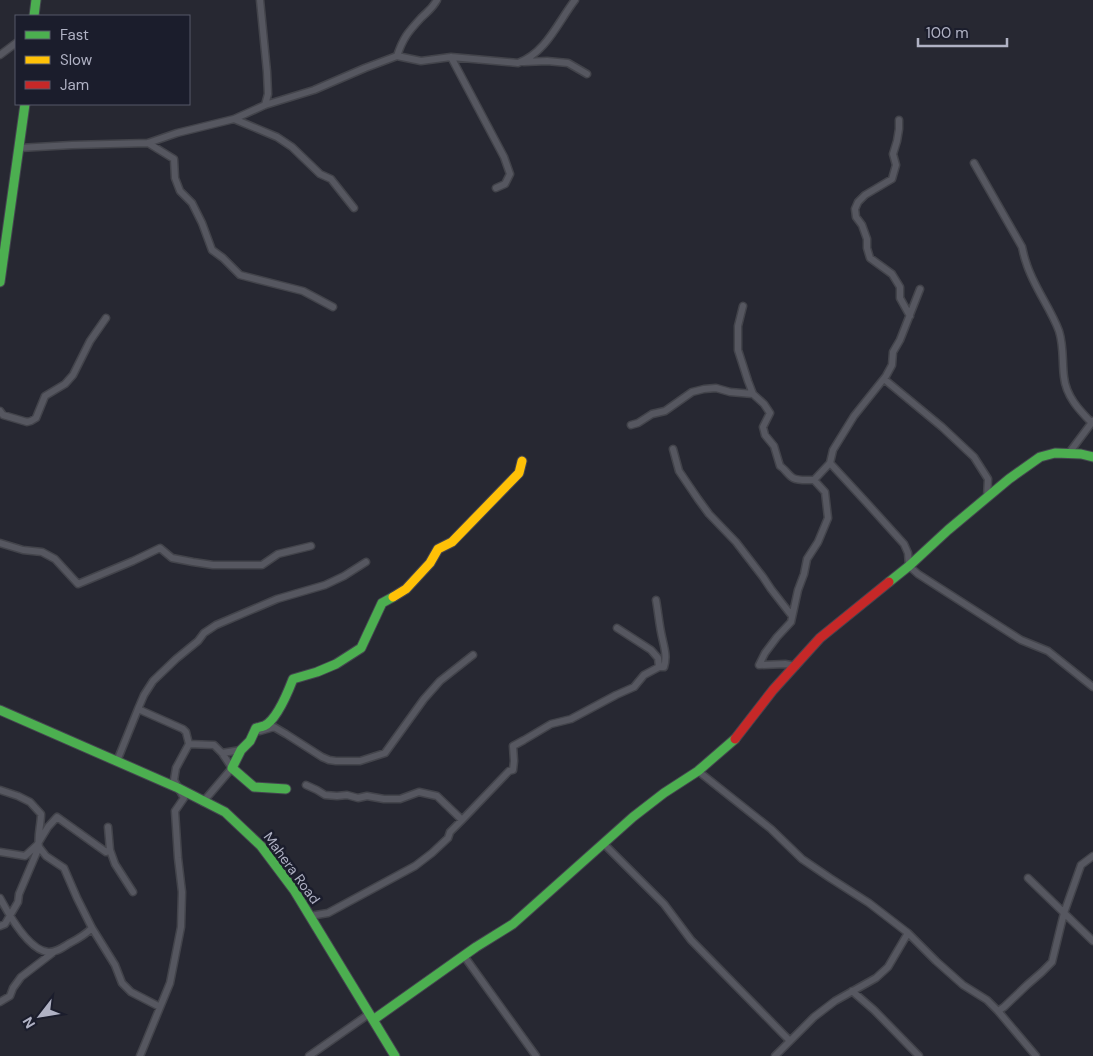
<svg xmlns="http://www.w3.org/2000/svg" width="1093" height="1056" font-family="'DM Sans',sans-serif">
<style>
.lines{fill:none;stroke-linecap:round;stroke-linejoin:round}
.street-casing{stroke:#43444b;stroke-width:9}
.fast-casing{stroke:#44454f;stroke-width:11}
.slow-casing{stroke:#44454f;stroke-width:11}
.jam-casing{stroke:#44454f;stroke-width:11}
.street{stroke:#565760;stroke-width:6}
.fast{stroke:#4caf50;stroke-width:9}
.slow{stroke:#ffc107;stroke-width:9}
.jam{stroke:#c62828;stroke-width:9}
.labels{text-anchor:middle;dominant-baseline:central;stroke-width:5;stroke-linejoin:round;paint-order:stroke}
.street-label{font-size:14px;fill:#b0b2c4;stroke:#1b1d2c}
</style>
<rect width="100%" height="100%" fill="#272832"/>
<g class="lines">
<g class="street-casing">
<path id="street" d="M260,0L267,72L268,94L265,105
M0,55L16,43
M397,56L421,61L451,57L518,63C546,53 558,22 575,0
M451,57L504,157L510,174L505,184L496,188
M524,62L547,61L568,63L587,74
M234,119L277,137L292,147L320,174L331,179L354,208
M899,120V129L897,141L893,154L896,165L892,179L865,195L858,202L855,209L856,217L862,225L867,239V248L870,258L892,274L900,287V298L910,316
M148,143L174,159L175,178L180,191L192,203L202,223L212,250L223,258L240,275L303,291L333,307
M19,148L72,145L148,143L177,133L234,119L265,105L314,90L365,68L397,56C403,38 408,32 421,18C428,11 432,9 437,0
M974,163L1022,247C1023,251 1024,257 1026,262C1033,286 1050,307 1059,331C1064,347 1062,362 1064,377C1066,396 1079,410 1092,423
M743,306L738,326V350L748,381L753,394L764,404L770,413L763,427L765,435L774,446L780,466C785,469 788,475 793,478C799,481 807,480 814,480
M884,379L942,427L974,457L988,479L987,498
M0,411L3,415L27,422L31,421L36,418L45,396L65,384L73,375L90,341L106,318
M631,425L638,423L652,414L665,411L692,392L704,389L716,388L730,392L753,394
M673,449L679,471L698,499L709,514L736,542L763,577L771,589L792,616
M1069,453L1093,421
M830,463L833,450L854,416L886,376L892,365L893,352L900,340L920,289
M0,543L23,550L42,552L55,559L78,584L133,561L160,548L172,558L193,562L213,565H262L278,554L311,546
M656,600C658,611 659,622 661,632C663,644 668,655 664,667H659
M796,666L785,664L759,665L765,653L777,637L791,622L798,590L804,574L807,559L818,542L828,518L825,492L814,480L830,463L866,502L904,544L908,553L909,566L918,574L1021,640L1048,651L1093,687
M138,709L144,695L153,681L176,659L198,641L204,633L216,625L277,599L325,585L344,576L366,562
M260,731L274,727L286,734L322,757L329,760L336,761H360L385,753L424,699L440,681L473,655
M222,753L241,750
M117,761L138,709L183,729L186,732L189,744
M698,771L771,829L802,859L830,878L869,903L908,933L936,961L963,985L987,1000L998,1011L1036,1056
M306,785L317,790L325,795L337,796L347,795L358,798L367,796L384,799H400L419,792L437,796L462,820
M0,790L18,796L30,802L41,814C41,825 37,836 39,847L19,894L18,902L5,924L0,926
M108,827L110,850L115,864L133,892
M603,843L664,904L691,940L790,1041
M39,847L46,856L64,868L77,898L92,928L115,965L122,983L131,992L160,1007
M0,852L25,856L37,845L48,827L57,817L106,852L110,850
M1028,878L1093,941
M0,898C9,915 29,950 48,952C56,953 63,947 70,943C78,939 85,935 92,928
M310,916L328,913L415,866L432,853L448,838L450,832L462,820L509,771L513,770L514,761L513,746L524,740L551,724L571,719L616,695L634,687L644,675L659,667L658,658L651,650L617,628
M464,956L536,1056
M852,991L874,1010L919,1056
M0,1002L10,996L13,988L21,977L55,951
M998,1011L1004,1007L1027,985L1042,972L1052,962L1064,913L1081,865L1093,856
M140,1056L170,983L181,927L182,892L178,858L175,811L184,798L174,780L176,768L189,744L214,745L222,753L232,768L203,802
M309,1056L369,1014
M775,1056L814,1017L835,1001L876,978L888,967L908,933"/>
</g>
<g class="fast-casing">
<path id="fast" d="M34,16L36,0
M0,282L25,104
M889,582L909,566L948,530L1009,479L1040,457L1055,453L1081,454L1093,457
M0,710L178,788L225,812L261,846L294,890L395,1056
M286,789L254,787L232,768L241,750L250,741L256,728C257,728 263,726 264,726C277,720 288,692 293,679L317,672L336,664L361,648L382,603L393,597
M373,1020L476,947L513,924L633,817L664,793L698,771L735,739"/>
</g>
<g class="slow-casing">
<path id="slow" d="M393,597L406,589L430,563L438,549L452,542L519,473L522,461"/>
</g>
<g class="jam-casing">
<path id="jam" d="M735,739L773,690L820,638L889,582"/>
</g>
<use href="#street" class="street"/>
<use href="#fast" class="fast"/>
<use href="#slow" class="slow"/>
<use href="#jam" class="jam"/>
</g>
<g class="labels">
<g class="street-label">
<text transform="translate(292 868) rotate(54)">Mahera Road</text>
</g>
</g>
<rect x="15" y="15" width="175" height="90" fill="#1b1d2c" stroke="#575969"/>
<rect x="25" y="31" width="25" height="8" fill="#4caf50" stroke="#575969"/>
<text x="60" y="40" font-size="15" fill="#b0b2c4">Fast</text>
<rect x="25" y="56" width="25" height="8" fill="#ffc107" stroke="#575969"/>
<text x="60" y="65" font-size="15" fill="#b0b2c4">Slow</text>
<rect x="25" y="81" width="25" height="8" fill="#c62828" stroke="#575969"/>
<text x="60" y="90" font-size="15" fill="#b0b2c4">Jam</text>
<g transform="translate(40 1016) rotate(239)" stroke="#1b1d2c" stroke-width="4" paint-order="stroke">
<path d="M0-4L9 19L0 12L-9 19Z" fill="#b0b2c4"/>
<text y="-8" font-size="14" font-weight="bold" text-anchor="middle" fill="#b0b2c4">N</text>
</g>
<path d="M918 38v8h89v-8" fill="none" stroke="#b0b2c4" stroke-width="2.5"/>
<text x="926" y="38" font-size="15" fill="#b0b2c4" stroke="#1b1d2c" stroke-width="4" paint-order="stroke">100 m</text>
</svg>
